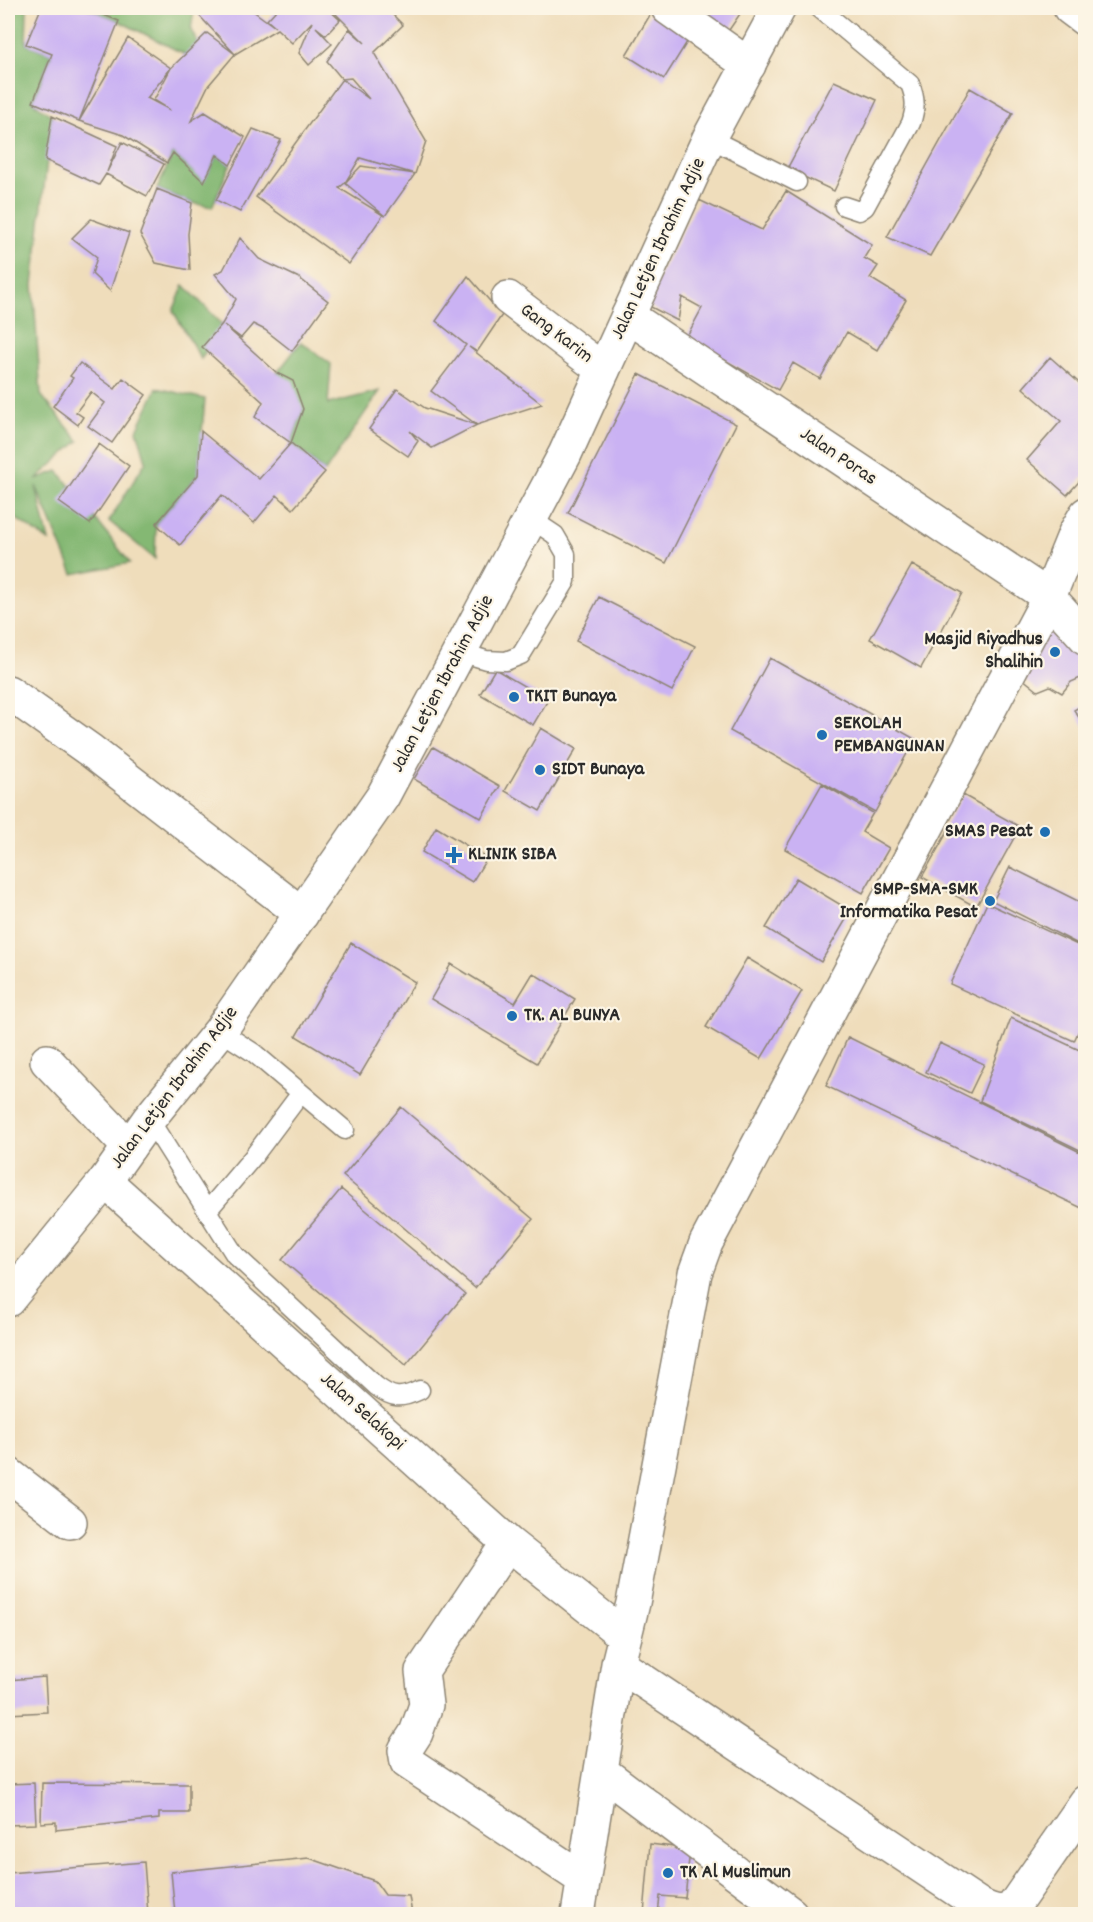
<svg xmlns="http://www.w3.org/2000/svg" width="1093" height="1922" font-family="Dekko,sans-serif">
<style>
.forest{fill:#84b873;stroke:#58724f;stroke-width:1.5}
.building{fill:#cab2f3;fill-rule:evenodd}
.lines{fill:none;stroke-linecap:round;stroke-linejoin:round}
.service-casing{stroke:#8d8473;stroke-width:21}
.minor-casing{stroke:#8d8473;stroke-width:36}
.primary-casing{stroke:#8d8473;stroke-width:36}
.service{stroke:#fff;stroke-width:18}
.minor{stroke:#fff;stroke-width:33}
.primary{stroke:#fff;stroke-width:33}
.poi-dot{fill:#1f6fb2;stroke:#fcf5e5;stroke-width:2}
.labels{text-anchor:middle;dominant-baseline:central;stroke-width:4.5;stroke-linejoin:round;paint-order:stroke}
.street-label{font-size:20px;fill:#2b2b2b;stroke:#fcf5e5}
.poi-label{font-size:20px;font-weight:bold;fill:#2b2b2b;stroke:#fcf5e5;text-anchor:start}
</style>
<rect width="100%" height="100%" fill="#fcf5e5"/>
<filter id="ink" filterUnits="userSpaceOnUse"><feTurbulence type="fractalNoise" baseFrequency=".0167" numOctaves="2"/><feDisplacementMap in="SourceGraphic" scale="12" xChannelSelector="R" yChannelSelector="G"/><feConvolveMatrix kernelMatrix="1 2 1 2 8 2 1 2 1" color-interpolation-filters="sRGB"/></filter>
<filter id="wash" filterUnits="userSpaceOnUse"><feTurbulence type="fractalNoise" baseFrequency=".008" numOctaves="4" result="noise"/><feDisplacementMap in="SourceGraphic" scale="24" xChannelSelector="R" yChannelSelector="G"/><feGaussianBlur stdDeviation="1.35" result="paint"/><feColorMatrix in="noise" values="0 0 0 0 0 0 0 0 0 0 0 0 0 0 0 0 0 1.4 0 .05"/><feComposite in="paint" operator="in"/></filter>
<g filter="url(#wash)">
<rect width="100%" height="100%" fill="#efddbb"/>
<path class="forest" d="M8,8H27L26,44L52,54L33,102L52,116L33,285L41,395L79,441L36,479L58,471L130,563L73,574L36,486L49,541L8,513Z
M86,8H188L194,10L191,30L198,43L188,56L119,21Z
M173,153L204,181L217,155L230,165L212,207L192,203L157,189Z
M184,285L222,324L201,359L173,311Z
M301,342L331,364L328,404L380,391L325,472L291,443L303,409L277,373Z
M157,388L205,399L198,475L156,524L155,559L109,521L146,461L137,430Z"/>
<g id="blocks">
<path class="building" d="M41,8H86L119,21L79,121L128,38L171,68L207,33L235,54L194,10L199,8H249L275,27L267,20L278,8H327L340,20L326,35L316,27L332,44L309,65L299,53L312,22L292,43L277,29L235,54L208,86L191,121L205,112L245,137L230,165L217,155L204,182L173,153L167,163L123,135L79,121L33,102L52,54L26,44ZM171,68L154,100L170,110L147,98Z
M330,8H386L403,25L374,53L426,141L415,174L385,216L345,183L361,166L415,174L360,158L345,183L339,188L383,215L349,264L256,197L342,79L369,99L351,78L342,79L327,61L349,29L365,43Z
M684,8H744L725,36Z
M653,10L692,34L664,79L626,55Z
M834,81L877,100L834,191L787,169Z
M970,88L1013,113L930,256L887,237Z
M52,116L117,146L107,172L122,142L164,164L147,196L106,174L99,185L45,160Z
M253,129L281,140L240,212L216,200Z
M157,189L192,203L188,234L190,270L156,263L140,234Z
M786,191L872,245L864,258L878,266L870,278L906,300L877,350L847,332L820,379L793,363L778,390L686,338L702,308L682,297L678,321L645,304L699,200L762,230Z
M91,219L129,233L110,291L92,274L97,257L72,238Z
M240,238L259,259L299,278L328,301L292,351L265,330L253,324L241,338L224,325L277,373L293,381L303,409L291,443L255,417L263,402L202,347L222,324L236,299L215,274L223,270Z
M468,276L502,315L477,352L469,347L542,404L477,425L431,391L466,345L436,321Z
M1050,357L1086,389V474L1067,495L1027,460L1061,421L1023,388Z
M80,363L115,389L123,378L146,395L112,443L88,426L105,403L91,392L76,412L83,417L78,425L53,406L73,378L70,376Z
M639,374L736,424L666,563L568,513Z
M397,389L425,408L477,425L432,448L410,431L418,441L408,456L369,429Z
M201,431L259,479L291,443L325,472L293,509L277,495L254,523L222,495L180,545L156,524L198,475Z
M99,444L129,466L90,524L59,502Z
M912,565L962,593L921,668L870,639Z
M599,597L695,646L672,691L576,641Z
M1055,608L1086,648V654L1080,663L1085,676L1071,682L1062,693L1050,686L1038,691L1017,674Z
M770,658L915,739L875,812L730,731Z
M495,669L548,700L533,725L480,694Z
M1086,703V728L1074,710Z
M541,728L576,749L540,811L505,791Z
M433,747L500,786L481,818L414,779Z
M822,784L873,813L862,832L889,848L863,893L785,849Z
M963,795L1020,827L976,907L922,877L949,829L962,836L945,826Z
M436,827L487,858L472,882L422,852Z
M1010,867L1086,905V948L993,901Z
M796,878L851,911L821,962L766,928Z
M987,903L1086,949V1015L1074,1041L950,984Z
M351,943L415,982L360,1075L296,1036Z
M747,958L802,991L761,1059L706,1027Z
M451,964L515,1003L533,973L575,999L537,1063L431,999Z
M1011,1018L1086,1053V1153L980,1101Z
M848,1037L1086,1155V1210L826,1086Z
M940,1043L984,1064L970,1093L926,1072Z
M401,1107L533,1219L475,1288L343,1176Z
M341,1189L465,1294L406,1365L282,1260Z
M45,1677L47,1712L8,1714V1680Z
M34,1783L36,1824L8,1825V1784Z
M42,1783L189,1784V1813H159V1819L56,1830V1822L41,1823Z
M650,1844L690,1849L685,1898L660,1896L658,1914H644Z
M309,1858L375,1881L385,1895L409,1896L412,1914H175L171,1872Z
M144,1862L148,1914H8V1873Z"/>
</g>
</g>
<g filter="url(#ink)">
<use href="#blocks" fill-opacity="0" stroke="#8d8473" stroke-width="1.5"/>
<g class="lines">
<g class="service-casing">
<path id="service" d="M819,8L910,84C916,99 916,108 911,123L865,207L859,211L844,206
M709,138L797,182
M460,652L486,660L506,661L521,655L566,581V554L555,535L531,519
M220,1031L254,1053L345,1130
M149,1119L235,1255L376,1386C393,1399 401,1399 420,1390
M208,1210L253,1157L301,1093"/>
</g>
<g class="minor-casing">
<path id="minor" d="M668,8L749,65
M1070,8L1086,20
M508,298L603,370
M628,316L1049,597L1086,638
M8,692L91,751L302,914
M47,1061L129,1147
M105,1181L508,1543L625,1636
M8,1474L70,1522
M508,1543L422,1671L426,1705L416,1733L405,1750L407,1762L583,1879
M618,1664L981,1906C992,1911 1002,1915 1013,1907L1086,1802
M602,1772L791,1914
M578,1914L618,1664L633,1603L695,1273L706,1243L1049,597L1075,533L1086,514"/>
</g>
<g class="primary-casing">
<path id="primary" d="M8,1300L105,1181L149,1119L220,1031L383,796L565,454L709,138L779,8"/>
</g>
<use href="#service" class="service"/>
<use href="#minor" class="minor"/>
<use href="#primary" class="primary"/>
</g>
</g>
<g class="poi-dot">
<circle cx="1055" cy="652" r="6"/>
<circle cx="514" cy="697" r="6"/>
<circle cx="822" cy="735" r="6"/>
<circle cx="540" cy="770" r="6"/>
<circle cx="1045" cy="832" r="6"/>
<path d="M451 846h6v6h6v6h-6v6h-6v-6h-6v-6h6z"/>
<circle cx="990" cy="901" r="6"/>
<circle cx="512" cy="1016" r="6"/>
<circle cx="668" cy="1873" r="6"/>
</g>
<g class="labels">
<g class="street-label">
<text transform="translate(659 249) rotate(-65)">Jalan Letjen Ibrahim Adjie</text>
<text transform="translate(556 334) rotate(37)">Gang Karim</text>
<text transform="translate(838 457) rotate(34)">Jalan Poras</text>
<text transform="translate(443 684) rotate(-62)">Jalan Letjen Ibrahim Adjie</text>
<text transform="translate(175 1088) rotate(-53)">Jalan Letjen Ibrahim Adjie</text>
<text transform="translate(362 1412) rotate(42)">Jalan Selakopi</text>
</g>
<g class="poi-label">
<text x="1043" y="640" text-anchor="end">Masjid Riyadhus<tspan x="1043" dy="23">Shalihin</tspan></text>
<text x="526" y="697">TKIT Bunaya</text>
<text x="834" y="724">SEKOLAH<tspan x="834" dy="23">PEMBANGUNAN</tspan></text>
<text x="552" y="770">SIDT Bunaya</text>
<text x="1033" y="832" text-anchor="end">SMAS Pesat</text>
<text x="468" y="855">KLINIK SIBA</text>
<text x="978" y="890" text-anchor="end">SMP-SMA-SMK<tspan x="978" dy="23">Informatika Pesat</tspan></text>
<text x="524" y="1016">TK. AL BUNYA</text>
<text x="680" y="1873">TK Al Muslimun</text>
</g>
</g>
<rect width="1093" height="1922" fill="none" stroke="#fcf5e5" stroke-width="30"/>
</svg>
